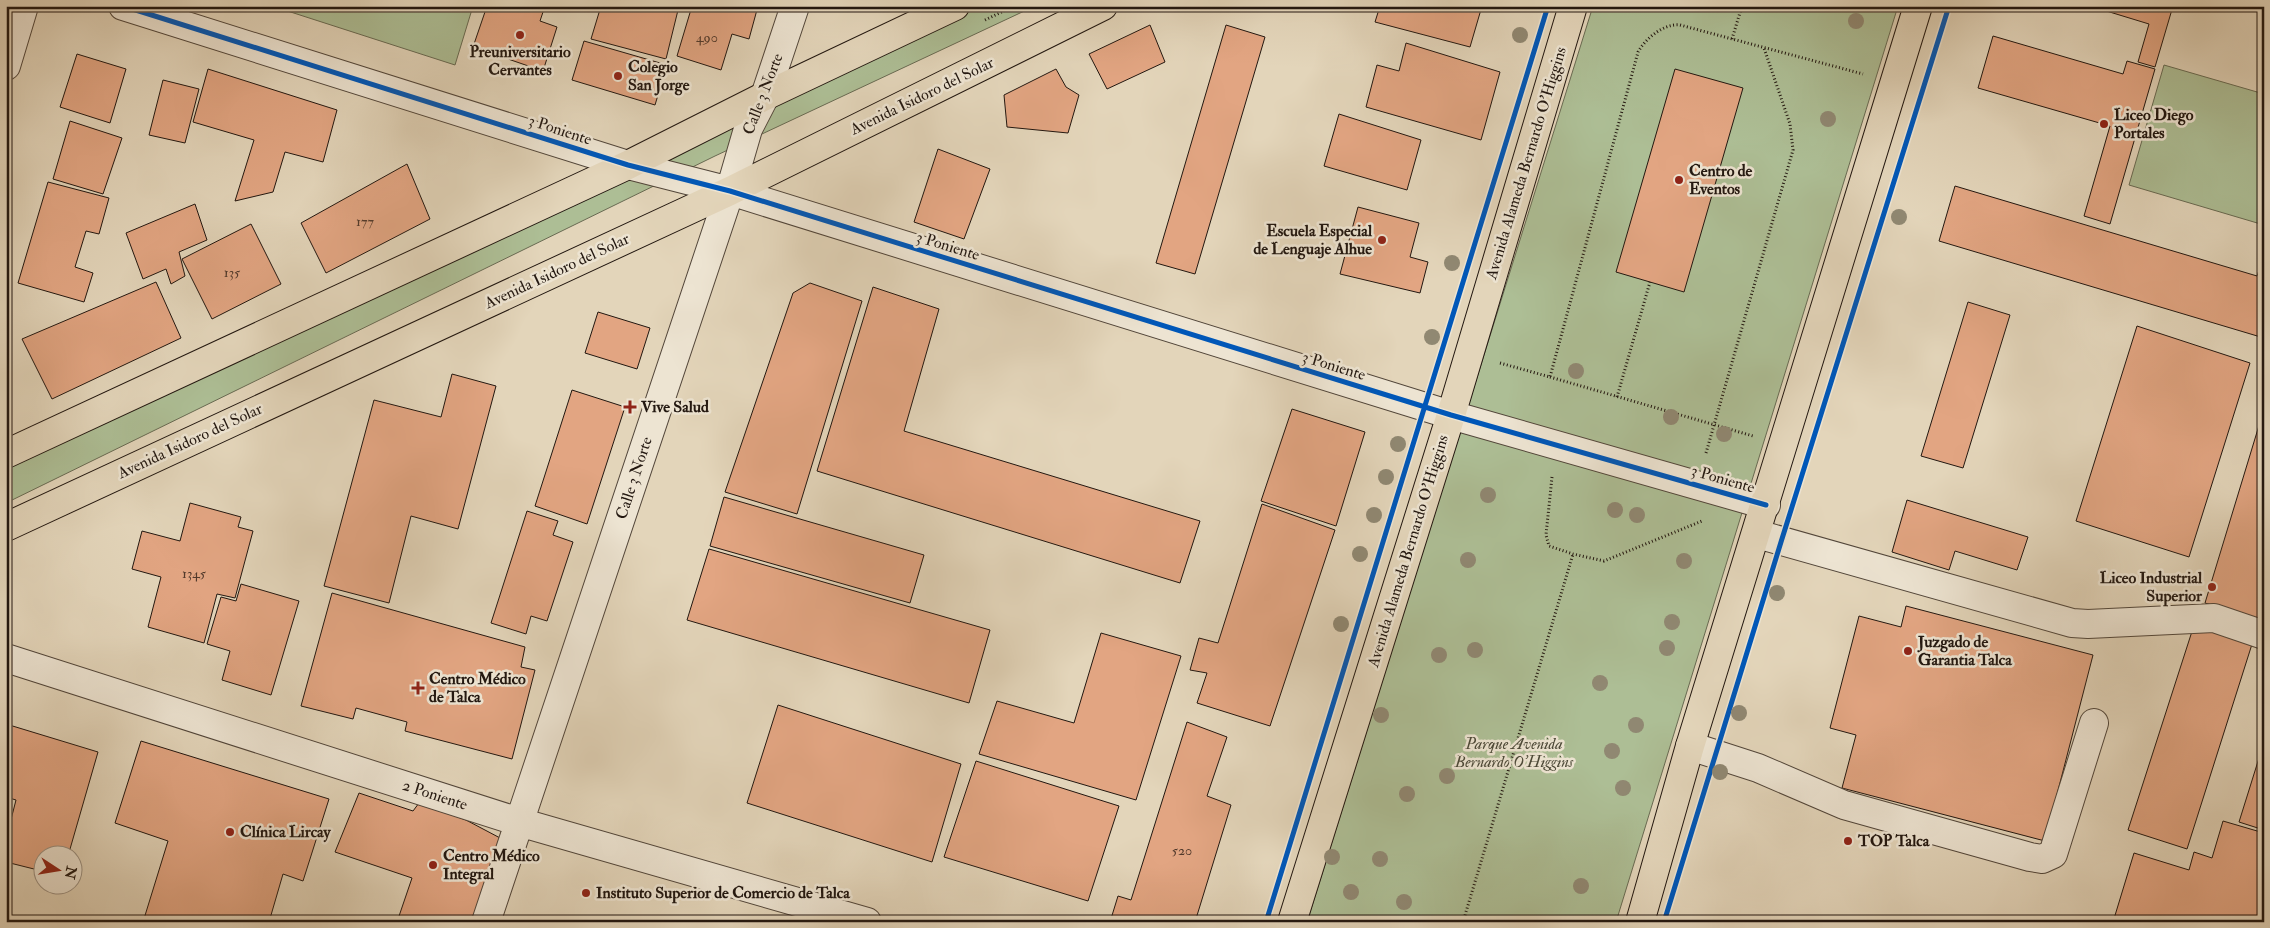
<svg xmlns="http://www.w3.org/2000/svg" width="2270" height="928" font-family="'IM FELL Double Pica',serif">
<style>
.green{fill:#adbe95;stroke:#686a52}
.building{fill:#e2a582;stroke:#221710}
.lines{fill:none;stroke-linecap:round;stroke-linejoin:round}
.minor-casing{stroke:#52463a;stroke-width:30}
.major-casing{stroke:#221710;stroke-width:30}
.path{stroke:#221710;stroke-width:3;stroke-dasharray:1 2.5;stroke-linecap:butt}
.minor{stroke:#ede4d2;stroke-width:28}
.major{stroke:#e3d5ba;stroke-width:28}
.cycleway-casing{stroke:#ede4d2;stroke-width:8}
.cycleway{stroke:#0057b8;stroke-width:5}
.tree{fill:#908872}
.poi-dot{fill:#8f2418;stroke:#ede4d2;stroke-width:2}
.labels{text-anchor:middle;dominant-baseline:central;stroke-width:5;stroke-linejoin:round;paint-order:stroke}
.number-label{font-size:14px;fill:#523a2c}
.poi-label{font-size:16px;font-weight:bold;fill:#221710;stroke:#ede4d2;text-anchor:start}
.street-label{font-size:16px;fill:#221710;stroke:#ede4d2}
.park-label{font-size:16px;font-style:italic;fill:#4c4938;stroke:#ede4d2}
</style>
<rect width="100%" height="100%" fill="#e3d5ba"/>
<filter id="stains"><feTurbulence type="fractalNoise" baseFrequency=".004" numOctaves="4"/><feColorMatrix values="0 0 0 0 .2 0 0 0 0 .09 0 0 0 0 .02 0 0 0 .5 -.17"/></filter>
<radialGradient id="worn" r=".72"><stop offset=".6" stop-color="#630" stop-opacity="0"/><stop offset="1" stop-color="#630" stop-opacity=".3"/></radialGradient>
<path class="green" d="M272,6H473L455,65Z
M982,6H1035L715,156L6,503V467L763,106Z
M1593,6H1898L1616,922H1307Z
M2164,65L2264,94V225L2129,185Z"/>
<path class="building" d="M487,6H545L540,21L557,27L543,71L473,47Z
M601,6H679L666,59L591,39Z
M692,6H758L749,39L732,34L721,70L677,56Z
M1380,6H1482L1470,47L1375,22Z
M2090,6H2173L2155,67L2138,62L2149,24Z
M1150,25L1165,62L1107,89L1089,54Z
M1226,25L1265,37L1195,274L1156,263Z
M1993,36L2123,74L2127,61L2155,69L2110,224L2084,216L2110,126L1978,88Z
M584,41L667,65L655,105L572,80Z
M1406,43L1500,72L1481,140L1366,107L1377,65L1399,71Z
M77,54L126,69L110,123L60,107Z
M208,69L337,110L323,162L285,152L273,192L235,201L254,140L193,122Z
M1056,69L1066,87L1079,95L1068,133L1007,127L1004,95Z
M1675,69L1743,88L1684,292L1616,272Z
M163,80L199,89L185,143L149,135Z
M1339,114L1421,140L1407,190L1324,166Z
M70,121L122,138L103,194L53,179Z
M938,149L990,169L964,239L914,222Z
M407,164L430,219L326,273L301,223Z
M48,182L109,198L99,234L86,231L75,267L93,273L84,302L18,283Z
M1955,186L2257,276L2264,255V338L1939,241Z
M195,204L207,240L179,252L185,276L171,284L166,269L143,279L126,233Z
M1358,207L1419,223L1410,257L1428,262L1420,293L1340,274Z
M251,224L281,284L212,319L182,259Z
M156,282L181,338L52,399L22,339Z
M810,283L862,301L797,514L725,492L793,293Z
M873,287L939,309L904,431L1200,521L1180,583L817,471Z
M1968,302L2010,315L1963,468L1921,456Z
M598,312L650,328L637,369L585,353Z
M2137,326L2250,363L2189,557L2076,521Z
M452,374L496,386L458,529L411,516L389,603L324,586L374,400L441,417Z
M572,390L625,407L587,524L535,506Z
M1292,409L1365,432L1336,526L1261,501Z
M2264,409V606L2260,620L2205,603Z
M724,497L924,555L910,603L710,546Z
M1907,500L2028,537L2017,570L1955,551L1949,570L1892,552Z
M190,503L241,517L238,527L253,531L235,598L217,594L204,643L148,627L161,577L132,569L142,531L180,541Z
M1262,504L1335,530L1270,726L1197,703L1207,673L1190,670L1199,638L1218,643Z
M527,511L558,521L553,535L573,542L547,621L531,616L526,634L491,623Z
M709,549L990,630L969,703L687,620Z
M241,584L299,601L271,695L222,680L230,651L207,644L221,597L236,601Z
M332,593L525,647L521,667L535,670L512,759L405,731L407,722L356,708L353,719L301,706Z
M1906,606L2093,655L2045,841L1842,788L1856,735L1830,728L1859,616L1901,627Z
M2195,622L2253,641L2187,849L2128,830Z
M1101,633L1181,656L1136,800L979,754L997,701L1074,723Z
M778,705L961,764L932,862L747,803Z
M1187,722L1227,737L1207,796L1231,805L1195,922H1110L1118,896L1131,900Z
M6,724L98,752L68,856H42V871L6,862V839L16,800L6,797Z
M141,741L329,799L303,881L283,874L269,922H143L168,841L115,823Z
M2264,742V830L2239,822Z
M976,761L1119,806L1088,901L944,857Z
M359,793L413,811L419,803L466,820L502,839L472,922H397L412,878L335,852Z
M2223,821L2264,833V922H2113L2134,853L2189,870L2194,852L2212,858Z"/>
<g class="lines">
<g class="minor-casing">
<path id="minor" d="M123,6L628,165L730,191L1451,415L1766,505
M6,66L24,6
M1757,534L2072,623L2088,624L2214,618L2264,635
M6,658L519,822L867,922
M1690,746L1758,768L1844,805L2030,857L2042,859L2053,854L2094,723
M486,922L730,191L748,129L765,96L795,6"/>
</g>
<g class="major-casing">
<path id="major" d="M6,454L628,165L765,96L955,6
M6,527L730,191L1103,6
M1292,922L1451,415L1573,6
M1640,922L1690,746L1918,6"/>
</g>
<path class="path" d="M985,20L1014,6
M1732,39L1742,6
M1500,363L1550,377L1638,52C1645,39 1664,23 1680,25L1863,74
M1550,377L1753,436
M1617,397L1650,282
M1706,453L1793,150L1790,124L1764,48
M1552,477L1546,535L1549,546L1573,554L1604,561L1702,521
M1463,922L1573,554"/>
<use href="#minor" class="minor"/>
<use href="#major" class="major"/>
<g class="cycleway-casing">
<path id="cycleway" d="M123,6L628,165L730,191L1451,415L1766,505
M1266,922L1548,6
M1664,922L1781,542L1949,6"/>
</g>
<use href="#cycleway" class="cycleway"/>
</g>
<g class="tree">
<circle cx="1856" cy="21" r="8"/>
<circle cx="1520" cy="35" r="8"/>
<circle cx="1828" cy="119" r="8"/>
<circle cx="1899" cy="217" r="8"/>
<circle cx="1452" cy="263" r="8"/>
<circle cx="1432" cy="337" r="8"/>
<circle cx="1576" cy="371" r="8"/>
<circle cx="1671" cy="417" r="8"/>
<circle cx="1724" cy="434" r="8"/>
<circle cx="1398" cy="444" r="8"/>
<circle cx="1386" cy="477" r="8"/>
<circle cx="1488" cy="495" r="8"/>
<circle cx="1615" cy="510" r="8"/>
<circle cx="1374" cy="515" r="8"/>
<circle cx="1637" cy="515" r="8"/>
<circle cx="1360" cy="554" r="8"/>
<circle cx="1468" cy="560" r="8"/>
<circle cx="1684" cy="561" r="8"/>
<circle cx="1777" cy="593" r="8"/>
<circle cx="1672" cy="622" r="8"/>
<circle cx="1341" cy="624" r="8"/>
<circle cx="1667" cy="648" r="8"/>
<circle cx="1475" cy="650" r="8"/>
<circle cx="1439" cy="655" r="8"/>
<circle cx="1600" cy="683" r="8"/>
<circle cx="1739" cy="713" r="8"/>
<circle cx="1381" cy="715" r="8"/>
<circle cx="1636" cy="725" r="8"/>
<circle cx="1612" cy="751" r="8"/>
<circle cx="1720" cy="772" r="8"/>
<circle cx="1447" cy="776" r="8"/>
<circle cx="1623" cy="788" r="8"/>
<circle cx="1407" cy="794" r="8"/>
<circle cx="1332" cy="857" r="8"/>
<circle cx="1380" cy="859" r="8"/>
<circle cx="1581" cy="886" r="8"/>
<circle cx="1351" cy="892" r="8"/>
<circle cx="1404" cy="902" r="8"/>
</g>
<g class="poi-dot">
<circle cx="520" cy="35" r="5"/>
<circle cx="618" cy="76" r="5"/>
<circle cx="2104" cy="124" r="5"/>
<circle cx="1679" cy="180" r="5"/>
<circle cx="1382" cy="240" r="5"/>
<path d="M627.5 399.5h5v5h5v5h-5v5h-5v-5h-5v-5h5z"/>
<circle cx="2212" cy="587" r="5"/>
<circle cx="1908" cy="651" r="5"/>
<path d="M415.5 680.5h5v5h5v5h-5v5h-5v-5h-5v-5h5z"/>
<circle cx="230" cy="832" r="5"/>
<circle cx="1848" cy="841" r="5"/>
<circle cx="433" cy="865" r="5"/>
<circle cx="586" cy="893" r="5"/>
</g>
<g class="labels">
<g class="number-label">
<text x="707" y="37">490</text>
<text x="365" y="221">177</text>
<text x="232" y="272">135</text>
<text x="194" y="573">1345</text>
<text x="1182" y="850">520</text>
</g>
<g class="poi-label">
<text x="520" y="52" text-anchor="middle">Preuniversitario<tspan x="520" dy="18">Cervantes</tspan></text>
<text x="628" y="67">Colegio<tspan x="628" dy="18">San Jorge</tspan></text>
<text x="2114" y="115">Liceo Diego<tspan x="2114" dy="18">Portales</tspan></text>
<text x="1689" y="171">Centro de<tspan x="1689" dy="18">Eventos</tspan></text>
<text x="1372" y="231" text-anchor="end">Escuela Especial<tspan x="1372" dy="18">de Lenguaje Alhue</tspan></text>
<text x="641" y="407">Vive Salud</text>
<text x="2202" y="578" text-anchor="end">Liceo Industrial<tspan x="2202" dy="18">Superior</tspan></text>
<text x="1918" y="642">Juzgado de<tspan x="1918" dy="18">Garantia Talca</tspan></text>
<text x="429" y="679">Centro Médico<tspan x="429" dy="18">de Talca</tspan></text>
<text x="240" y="832">Clínica Lircay</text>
<text x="1858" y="841">TOP Talca</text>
<text x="443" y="856">Centro Médico<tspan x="443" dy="18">Integral</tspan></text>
<text x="596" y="893">Instituto Superior de Comercio de Talca</text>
</g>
<g class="street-label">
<text transform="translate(763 94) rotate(-69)">Calle 3 Norte</text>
<text transform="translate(922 96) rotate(-26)">Avenida Isidoro del Solar</text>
<text transform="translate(560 130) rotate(18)">3 Poniente</text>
<text transform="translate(1526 163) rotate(-73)">Avenida Alameda Bernardo O'Higgins</text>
<text transform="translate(948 246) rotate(17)">3 Poniente</text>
<text transform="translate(557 271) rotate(-25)">Avenida Isidoro del Solar</text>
<text transform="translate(1334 366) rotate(17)">3 Poniente</text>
<text transform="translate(190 441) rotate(-25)">Avenida Isidoro del Solar</text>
<text transform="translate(634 478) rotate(-72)">Calle 3 Norte</text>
<text transform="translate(1723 479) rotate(16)">3 Poniente</text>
<text transform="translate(1408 551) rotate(-73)">Avenida Alameda Bernardo O'Higgins</text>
<text transform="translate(435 795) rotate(18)">2 Poniente</text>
</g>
<g class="park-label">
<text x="1514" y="744">Parque Avenida<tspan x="1514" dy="18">Bernardo O'Higgins</tspan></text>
</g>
</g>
<rect width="2270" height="928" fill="none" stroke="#e3d5ba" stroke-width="25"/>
<rect x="8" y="8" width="2255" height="913" fill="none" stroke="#221710" stroke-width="2.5"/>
<rect x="12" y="12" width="2245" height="903" fill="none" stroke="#221710"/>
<g transform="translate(58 870) rotate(102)"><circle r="24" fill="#ede4d2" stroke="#9c9284"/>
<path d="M0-4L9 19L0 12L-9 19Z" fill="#8f2418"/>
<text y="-8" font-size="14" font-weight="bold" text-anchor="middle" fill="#221710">N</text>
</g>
<rect width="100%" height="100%" filter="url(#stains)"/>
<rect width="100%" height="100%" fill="url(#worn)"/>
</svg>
